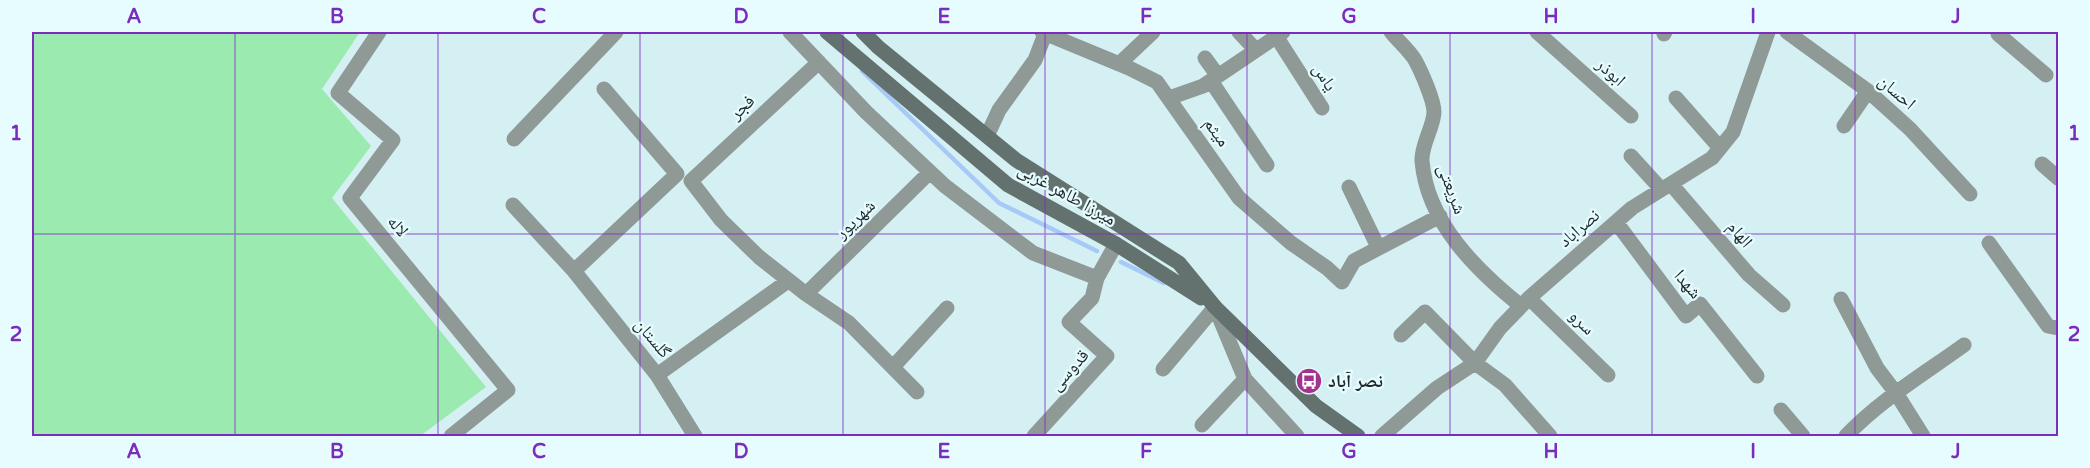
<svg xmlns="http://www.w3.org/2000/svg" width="2090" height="468" font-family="'Varela Round','Noto Naskh Arabic',sans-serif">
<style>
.green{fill:#9beaaf}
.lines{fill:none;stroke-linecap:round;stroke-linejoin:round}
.stream{stroke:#a6c9f9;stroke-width:4.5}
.minor{stroke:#8f9996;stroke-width:15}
.secondary{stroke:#63726e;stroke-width:15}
.grid{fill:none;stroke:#7b2cbf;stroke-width:1.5;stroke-opacity:0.55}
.labels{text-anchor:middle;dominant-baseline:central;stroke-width:4.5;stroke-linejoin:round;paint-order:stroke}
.street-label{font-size:18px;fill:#1e2829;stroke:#e7fcfe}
.poi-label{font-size:18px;font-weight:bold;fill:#1e2829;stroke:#e7fcfe;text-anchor:start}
.neatline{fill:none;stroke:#7b2cbf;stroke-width:2}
.grid-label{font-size:20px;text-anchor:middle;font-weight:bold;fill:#7b2cbf}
</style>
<rect width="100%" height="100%" fill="#d5f0f3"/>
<path class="green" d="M32,32H360L322,89L371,146L332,198L486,387L420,436H32Z"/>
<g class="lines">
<path class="stream" d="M862,71L999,203L1097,251
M1121,262L1164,283"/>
<path class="minor" d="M379,32L338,93L393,140L350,198L508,390L451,436
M790,32L866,112L945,186L1033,253L1097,278
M1042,32L1129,68L1157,82L1239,198L1291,243L1327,268L1342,282L1354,261L1440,216
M1239,32L1255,49
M1391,32C1398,41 1409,50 1415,60C1421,71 1434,100 1434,112C1434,126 1421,145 1422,161C1427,222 1476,270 1521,306
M1537,32L1631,116
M1787,32L1868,91L1910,129L1970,194
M1664,34L1665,32
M1998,34L2046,75
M1276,36L1322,108
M1205,58L1218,76
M819,62L691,181L721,220L759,257L806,294L849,323L917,392
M1119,64L1153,32
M1211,81L1267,165
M1169,98L1203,86L1283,32
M1676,98L1720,148
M1844,126L1868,91
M987,136L999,110L1035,60L1045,34
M514,139L616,32
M1631,156L1661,189
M2042,164L2058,178
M1671,184L1749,275L1783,305
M1349,187L1378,247
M513,205L574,271L657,375L788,281
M1616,222L1686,316L1700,304L1757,376
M1989,243L2048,326L2058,328
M574,271L677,174L604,89
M806,294L930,172
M1529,298L1608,375
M1841,299L1877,368L1896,393L1923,436
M1401,335L1425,312L1475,363L1505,385L1550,436
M893,367L947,308
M1163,369L1215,307L1245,379L1297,436
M657,375L695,436
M1781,410L1803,436
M1202,425L1245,379
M1034,436L1107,356L1069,322L1092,298L1097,278L1116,244
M1382,436L1437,388L1475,363L1500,328L1529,298L1632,208L1712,158L1733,132L1768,32
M1846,436C1880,400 1924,374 1964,345"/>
<path class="secondary" d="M827,32L1008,185L1116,244L1201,298
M863,32L878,47L1016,160L1179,263L1215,307L1316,406L1358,436"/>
</g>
<path class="grid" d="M235,32V436M438,32V436M640,32V436M843,32V436M1045,32V436M1247,32V436M1450,32V436M1652,32V436M1855,32V436M32,234H2058"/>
<defs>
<g id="bus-disc" transform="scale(1.35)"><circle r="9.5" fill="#a43390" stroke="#e7fcfe"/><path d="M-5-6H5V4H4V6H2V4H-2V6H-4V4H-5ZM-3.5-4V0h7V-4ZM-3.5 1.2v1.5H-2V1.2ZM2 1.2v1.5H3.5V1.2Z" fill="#fff"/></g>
</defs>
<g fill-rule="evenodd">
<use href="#bus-disc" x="1309" y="381"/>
</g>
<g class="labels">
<g class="street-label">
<text transform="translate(1611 72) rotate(42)">ابوذر</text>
<text transform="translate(1325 77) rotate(58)">یاس</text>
<text transform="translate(1897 92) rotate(41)">احسان</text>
<text transform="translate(742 107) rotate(-43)">فجر</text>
<text transform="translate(1217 132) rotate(55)">میثم</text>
<text transform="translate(1452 189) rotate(70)">شریعتی</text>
<text transform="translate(1067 194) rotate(29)">میرزا طاهر غربی</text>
<text transform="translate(855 219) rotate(-44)">شهریور</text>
<text transform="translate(398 226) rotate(50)">لاله</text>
<text transform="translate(1579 228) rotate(-41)">نصراباد</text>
<text transform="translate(1740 234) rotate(50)">الهام</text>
<text transform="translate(1688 284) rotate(49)">شهدا</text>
<text transform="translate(1582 322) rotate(44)">سرو</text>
<text transform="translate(653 338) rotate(50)">گلستان</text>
<text transform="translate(1069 370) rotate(-48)">قدوسی</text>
</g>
<g class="poi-label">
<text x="1328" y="381">نصر آباد</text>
</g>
</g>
<rect width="2090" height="468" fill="none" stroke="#e7fcfe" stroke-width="66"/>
<rect x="33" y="33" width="2024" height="402" class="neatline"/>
<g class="grid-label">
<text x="134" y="23">A</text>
<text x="337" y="23">B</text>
<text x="539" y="23">C</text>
<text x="741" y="23">D</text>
<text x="944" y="23">E</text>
<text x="1146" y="23">F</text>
<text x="1349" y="23">G</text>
<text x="1551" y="23">H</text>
<text x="1753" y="23">I</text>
<text x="1956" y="23">J</text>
<text x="16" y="140">1</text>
<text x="2074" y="140">1</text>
<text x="16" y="341">2</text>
<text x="2074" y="341">2</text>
<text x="134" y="458">A</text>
<text x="337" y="458">B</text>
<text x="539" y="458">C</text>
<text x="741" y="458">D</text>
<text x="944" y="458">E</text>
<text x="1146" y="458">F</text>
<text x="1349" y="458">G</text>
<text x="1551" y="458">H</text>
<text x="1753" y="458">I</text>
<text x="1956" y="458">J</text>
</g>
</svg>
